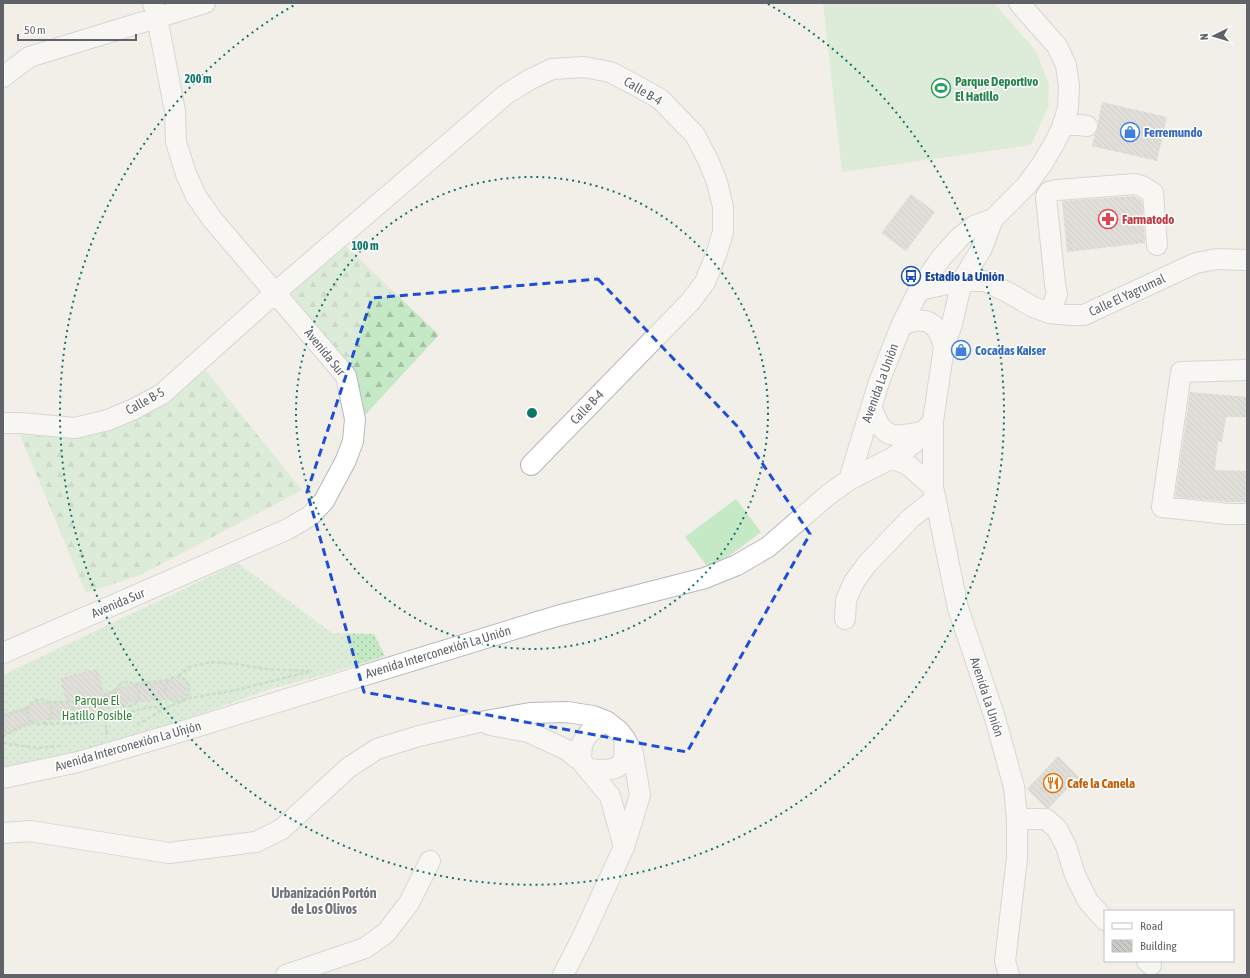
<svg xmlns="http://www.w3.org/2000/svg" width="1250" height="978" font-family="'Asap Condensed',sans-serif">
<style>
.grass{fill:url(#grass-dots)}
.forest{fill:url(#forest-firs)}
.pitch{fill:#c5e8c5}
.building{fill:url(#building-back-hatch)}
.lines{fill:none;stroke-linecap:round;stroke-linejoin:round}
.minor-casing{stroke:#b5b8bc;stroke-width:22}
.path{stroke:#9cc7a9;stroke-width:2.5;stroke-dasharray:4 2;stroke-linecap:butt}
.minor{stroke:#fff;stroke-width:20}
.marked{fill:none;stroke:#1d4ed8;stroke-width:3;stroke-dasharray:8 5;stroke-linejoin:round}
.ring{fill:none;stroke:#0f766e;stroke-width:2;stroke-dasharray:2 4}
.labels{text-anchor:middle;dominant-baseline:central;stroke-width:3;stroke-linejoin:round;paint-order:stroke}
.leisure-label{font-size:13px;font-weight:bold;fill:#27864d;stroke:#fff;text-anchor:start}
.street-label{font-size:13px;fill:#5f6368;stroke:#fff}
.shop-label{font-size:13px;font-weight:bold;fill:#366cbe;stroke:#fff;text-anchor:start}
.health-label{font-size:13px;font-weight:bold;fill:#be3a42;stroke:#fff;text-anchor:start}
.transit-label{font-size:13px;font-weight:bold;fill:#164399;stroke:#fff;text-anchor:start}
.park-label{font-size:13px;fill:#348238;stroke:#fff}
.food-label{font-size:13px;font-weight:bold;fill:#c56008;stroke:#fff;text-anchor:start}
.neighbourhood-label{font-size:14px;font-weight:bold;fill:#70757a;stroke:#fff}
.centre{fill:#0f766e;stroke:#fff;stroke-width:2}
.ring-label{font-size:12px;text-anchor:middle;font-weight:bold;fill:#0f766e;stroke:#fff;stroke-width:3;stroke-linejoin:round;paint-order:stroke}
</style>
<defs>
<pattern id="grass-dots" width="8" height="8" patternUnits="userSpaceOnUse"><rect width="8" height="8" fill="#c5e8c5"/><path d="M2 2h.1M6 6h.1" fill="none" stroke="#a3c0a4" stroke-width="1.8" stroke-linecap="round"/></pattern>
<pattern id="forest-firs" width="22" height="20" patternUnits="userSpaceOnUse"><rect width="22" height="20" fill="#c5e8c5"/><path d="M5 1l3.5 6h-7zM16 11l3.5 6h-7z" fill="#a3c0a4"/></pattern>
<pattern id="building-back-hatch" width="6" height="6" patternUnits="userSpaceOnUse"><rect width="6" height="6" fill="#cccac5"/><path d="M-1 5l2 2M0 0l6 6M5-1l2 2" fill="none" stroke="#a9a8a4"/></pattern>
</defs>
<rect width="100%" height="100%" fill="#f1efe8"/>
<path class="grass" d="M238,563L332,633L374,634L385,656L334,672L267,690L174,724L108,745L3,767V675Z"/>
<path class="forest" d="M346,246L439,335L365,415L362,399L351,373L286,294Z
M206,371L302,490L140,575L86,593L20,435L76,438L137,419Z"/>
<path class="pitch" d="M823,3H994L1036,51L1049,84L1048,107L1031,145L842,172Z
M736,499L761,532L710,570L685,537Z"/>
<path class="building" d="M1102,102L1167,117L1157,161L1092,146L1095,134L1098,128V122Z
M911,194L935,212L906,251L881,233Z
M1134,196L1142,200L1145,243L1067,252L1062,201Z
M1190,392L1247,397V417H1226L1222,442L1218,441L1215,470L1247,471V502H1229L1175,497Z
M98,668L104,693L126,685L178,679L184,682L188,688L186,695L180,699L131,703L99,712L90,720H43L3,736V715L38,702L66,701L60,678Z
M1058,756L1079,777L1049,808H1046L1027,789Z"/>
<g class="lines">
<g class="minor-casing">
<path id="minor" d="M3,77L29,57L205,3
M1063,123L1087,126
M919,290L962,281H985L1009,293L1033,307L1050,313L1071,315H1084L1196,263L1217,259L1247,260
M1050,313L1057,294L1055,284L1046,197L1049,192L1057,190L1135,184L1142,186L1153,193L1157,245
M901,326C925,314 938,322 944,347
M1247,370L1181,372L1162,507L1228,514H1247
M872,408C882,441 896,438 926,431
M3,423H20L75,428L108,420L134,409L162,394L276,292L505,95L529,80L552,69L584,67L610,72L637,86L660,99L695,135L708,160L717,182L723,207V232L716,255L705,282L691,301L531,465
M892,458L908,465L933,487
M849,480L879,382L901,326L919,290L941,258L960,237L974,226L993,219
M845,619L846,600L854,582L867,564L911,518L935,499
M3,653L288,529L310,516L324,501L346,460L353,441L355,419L346,376L212,219L196,196L186,174L176,142L175,111L157,18L153,3
M490,725L528,732L567,750L581,761L610,796L624,847
M581,761L582,743L589,733L606,721
M588,769C600,770 620,773 624,758C625,752 624,745 625,739
M3,778L78,762L170,735L557,616L705,578L737,565L768,547L828,495L849,480L892,458L914,443L933,421
M1017,819H1046L1057,829L1066,846L1075,875L1088,901L1105,920
M3,833L30,831L169,853L256,842L282,829L348,768L377,749L419,736L475,723L530,713L567,712L593,716L606,721L619,731L625,739L633,753L640,795L624,847L582,938L563,975
M1147,961L1151,965
M286,975L365,948L386,933L409,903L430,861
M1009,975L1005,961L1017,858V819L1014,787L995,718L958,608L933,487V421L944,347L952,324L962,281L982,248L993,219L1026,186L1042,164L1054,144L1062,128L1068,108L1069,86L1066,65L1057,46L1019,3"/>
</g>
<path class="path" d="M179,676L189,667L210,662L237,664L265,669L309,671
M165 689a12 12 0 1 1 24 0a12 12 0 1 1-24 0Z
M135,684L168,680
M74 710a12 12 0 1 1 24 0a12 12 0 1 1-24 0Z
M93,700C100,697 108,695 114,691C118,688 119,683 125,682C140,680 145,703 130,706C119,708 115,700 115,691
M47,702H76
M3,715L27,709C31,702 39,696 47,702C65,718 27,739 27,709
M105,719L107,736
M90,722L149,707L166,708L182,701L190,698L236,690L312,671
M3,723L6,731L3,737
M44,724L83,723
M137,725L166,708
M3,737L30,721
M3,743L36,748L61,746"/>
<use href="#minor" class="minor"/>
</g>
<path d="M0 0H1250V978H0ZM598,279L737,426L810,534L687,752L364,692L307,492L372,298Z" fill="#f1efe8" fill-opacity=".55" fill-rule="evenodd"/>
<path class="marked" d="M598,279L737,426L810,534L687,752L364,692L307,492L372,298Z"/>
<g class="ring">
<circle cx="532" cy="413" r="236"/>
<path d="M768 4A472 472 0 1 1 296 4"/>
</g>
<defs>
<g id="stadium-ring" transform="scale(1)"><circle r="9.5" fill="#fff" stroke="#2e9e5b" stroke-width="1.5"/><path d="M0-5a6.5 5 0 1 0 0 10a6.5 5 0 1 0 0-10ZM-3.5-1.8h7v3.6h-7Z" fill="#2e9e5b"/></g>
<g id="shop-ring" transform="scale(1)"><circle r="9.5" fill="#fff" stroke="#3f7fe0" stroke-width="1.5"/><path d="M-5-2.5h2.3a2.7 3.5 0 0 1 5.4 0H5L5.5 6h-11ZM-1.5-2.5h3a1.5 2.3 0 0 0-3 0Z" fill="#3f7fe0"/></g>
<g id="pharmacy-ring" transform="scale(1)"><circle r="9.5" fill="#fff" stroke="#e0444e" stroke-width="1.5"/><path d="M-2-6h4v4h4v4h-4v4h-4v-4h-4v-4h4Z" fill="#e0444e"/></g>
<g id="bus-ring" transform="scale(1)"><circle r="9.5" fill="#fff" stroke="#1a4fb4" stroke-width="1.5"/><path d="M-5-6H5V4H4V6H2V4H-2V6H-4V4H-5ZM-3.5-4V0h7V-4ZM-3.5 1.2v1.5H-2V1.2ZM2 1.2v1.5H3.5V1.2Z" fill="#1a4fb4"/></g>
<g id="restaurant-ring" transform="scale(1)"><circle r="9.5" fill="#fff" stroke="#e8710a" stroke-width="1.5"/><path d="M-5-6h1v4h1v-4h1v4h1v-4h1v5L-1.5 .5V6h-2V.5L-5-1ZM5-6V6H3V1.5H1.5Q1.5-4 5-6Z" fill="#e8710a"/></g>
</defs>
<g fill-rule="evenodd">
<use href="#stadium-ring" x="941" y="88"/>
<use href="#shop-ring" x="1130" y="132"/>
<use href="#pharmacy-ring" x="1108" y="219"/>
<use href="#bus-ring" x="911" y="276"/>
<use href="#shop-ring" x="961" y="350"/>
<use href="#restaurant-ring" x="1053" y="783"/>
</g>
<g class="labels">
<g class="leisure-label">
<text x="955" y="81">Parque Deportivo<tspan x="955" dy="15">El Hatillo</tspan></text>
</g>
<g class="street-label">
<text transform="translate(643 91) rotate(31)">Calle B-4</text>
<text transform="translate(1127 295) rotate(-25)">Calle El Yagrumal</text>
<text transform="translate(325 352) rotate(51)">Avenida Sur</text>
<text transform="translate(880 383) rotate(-70)">Avenida La Unión</text>
<text transform="translate(145 401) rotate(-29)">Calle B-5</text>
<text transform="translate(587 407) rotate(-46)">Calle B-4</text>
<text transform="translate(118 603) rotate(-23)">Avenida Sur</text>
<text transform="translate(438 652) rotate(-17)">Avenida Interconexión La Unión</text>
<text transform="translate(987 697) rotate(72)">Avenida La Unión</text>
<text transform="translate(128 746) rotate(-16)">Avenida Interconexión La Unión</text>
</g>
<g class="shop-label">
<text x="1144" y="132">Ferremundo</text>
<text x="975" y="350">Cocadas Kaiser</text>
</g>
<g class="health-label">
<text x="1122" y="219">Farmatodo</text>
</g>
<g class="transit-label">
<text x="925" y="276">Estadio La Unión</text>
</g>
<g class="park-label">
<text x="97" y="700">Parque El<tspan x="97" dy="15">Hatillo Posible</tspan></text>
</g>
<g class="food-label">
<text x="1067" y="783">Cafe la Canela</text>
</g>
<g class="neighbourhood-label">
<text x="324" y="893">Urbanización Portón<tspan x="324" dy="16">de Los Olivos</tspan></text>
</g>
</g>
<circle cx="532" cy="413" r="6" class="centre"/>
<g class="ring-label">
<text x="198" y="83">200 m</text>
<text x="365" y="250">100 m</text>
</g>
<rect width="1250" height="978" fill="none" stroke="#5f6368" stroke-width="8"/>
<rect x="1104" y="910" width="130" height="52" fill="#ffffff" stroke="#bfc1c3"/>
<rect x="1112" y="923" width="20" height="6" fill="#ffffff" stroke="#bfc1c3"/>
<text x="1140" y="930" font-size="12" fill="#5f6368">Road</text>
<rect x="1112" y="940" width="20" height="12" fill="url(#building-back-hatch)" stroke="#bfc1c3"/>
<text x="1140" y="950" font-size="12" fill="#5f6368">Building</text>
<g transform="translate(1214 36) rotate(265)" stroke="#ffffff" stroke-width="3" paint-order="stroke">
<path d="M0-3L7 15L0 10L-7 15Z" fill="#5f6368"/>
<text y="-6" font-size="11" font-weight="bold" text-anchor="middle" fill="#5f6368">N</text>
</g>
<path d="M18 34v6h118v-6" fill="none" stroke="#5f6368" stroke-width="2"/>
<text x="24" y="34" font-size="12" fill="#5f6368" stroke="#ffffff" stroke-width="3" paint-order="stroke">50 m</text>
</svg>
